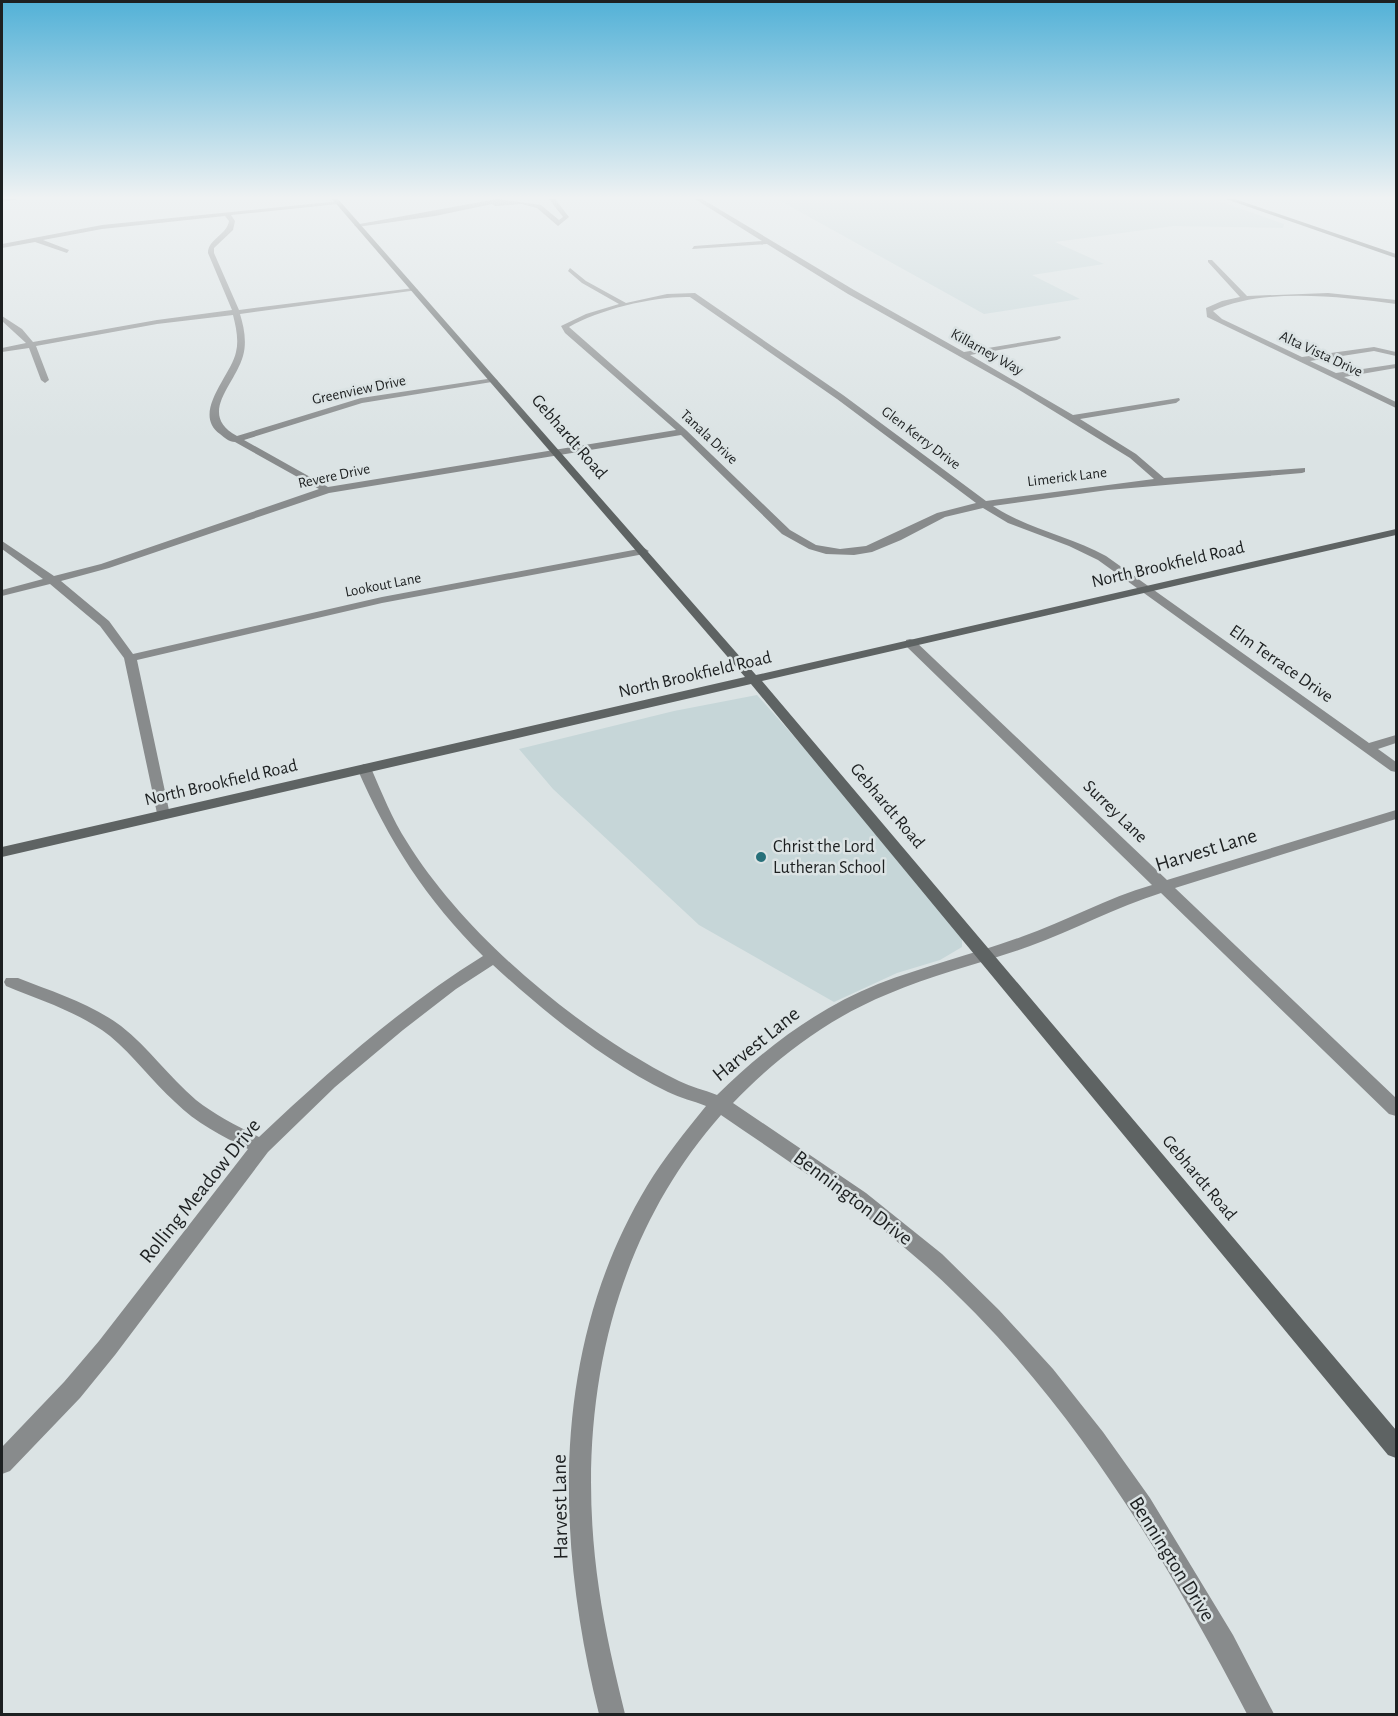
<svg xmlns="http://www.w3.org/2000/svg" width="1398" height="1716" font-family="'Alegreya Sans',sans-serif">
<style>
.built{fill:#c6d6d8}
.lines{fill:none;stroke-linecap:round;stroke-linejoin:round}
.street{fill:#888b8c;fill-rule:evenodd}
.secondary{fill:#5e6363;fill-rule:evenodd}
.poi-dot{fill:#27707a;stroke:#dbe3e4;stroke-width:2}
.labels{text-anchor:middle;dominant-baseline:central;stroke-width:5;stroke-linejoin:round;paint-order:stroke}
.far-street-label{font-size:15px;fill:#1d2021;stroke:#dbe3e4}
.street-label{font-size:18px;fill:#1d2021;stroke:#dbe3e4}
.poi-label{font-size:18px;fill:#1d2021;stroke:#dbe3e4;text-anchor:start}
.near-street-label{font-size:21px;fill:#1d2021;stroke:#dbe3e4}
</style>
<rect width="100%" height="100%" fill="#dbe3e4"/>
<path class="built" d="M777,199H1213L1284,224L1283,228L1173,226L1055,242L1104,264L1032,275L1080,299L984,314Z
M757,695L814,759L962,935V947L940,960L897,973L834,1002L699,925L553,789L519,749L674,711Z"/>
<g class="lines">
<path class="street" d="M2,199H18L2,202Z
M497,199L541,205L559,220L563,217L549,199H555L569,217L558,226L537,208L522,204L495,206L492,204L435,216L357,227L354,225Z
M695,199H702L854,290L964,352L1060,336L1061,338L1057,340L970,355L1073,415L1179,398L1180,400L1176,403L1080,419L1136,454L1164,478L1305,468V472L1302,473L1108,490L993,506C1028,529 1070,536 1106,556L1369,743L1396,735V743L1378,749L1396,762V772L1391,771L1098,560L1069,546L1008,523L983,508L945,517L901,540L872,552L854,555L826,554L809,549L782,534L681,435L329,493L109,568L61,581L109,621L133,654L382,597L644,548L649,551L644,554L382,603L137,660L170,815L163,819L158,818L124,658L100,626L50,584L2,596V590L43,579L2,549V541L54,576L101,564L319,489L235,442C229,442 225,438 220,434C191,413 231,376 236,352C239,340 236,327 233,315L157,324L36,346L49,380L45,383L41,380L29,348L2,352V348L26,343L2,321V316L22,329L33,342L157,320L232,310L208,253C208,239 227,235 229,221L225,216L102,229L43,240L69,250L67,253L35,242L2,248V244L102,225L340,201L338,204L231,215L235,221L233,230L214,248V253L239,310L414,288L418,290L240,314C244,327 247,342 243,356C235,385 197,414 237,436L361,398L494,378L498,381L362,403L244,440L328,487L676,430L565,333L561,326L586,314L619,304L582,283L568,271L570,268L586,281L626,303L667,294L695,293L843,395L986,501L1154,479L1130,458L1016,388L848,294L767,244L692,249L694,246L762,241ZM690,297L837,399L976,503L937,513L866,546L840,549L816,545L790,530L686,430L569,327C600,309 655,296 690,297Z
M1208,260H1212L1247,296L1328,293L1396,300V304C1341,297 1264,287 1213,311L1222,319L1302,357L1374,347L1396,352V356L1374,351L1310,361L1336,373L1396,364V368L1344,377L1396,402V408L1207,317L1206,308L1222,301L1240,297L1208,262Z
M910,639L914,640L1167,880L1396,810V819L1175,888L1396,1098V1116L1389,1114L1161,893C1116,907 1074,930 1030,946C983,963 934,974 888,994C829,1018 777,1057 733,1103L866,1193L942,1254L999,1310L1053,1369L1103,1432L1150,1498L1233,1635L1274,1714H1247C1163,1552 1064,1389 926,1266C862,1209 791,1163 721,1115C606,1245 574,1420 599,1589C605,1631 615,1673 625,1714H599C555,1538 550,1347 647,1186C664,1158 685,1132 706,1106C694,1101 680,1098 668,1092C606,1062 544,1012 493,965L456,989L403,1030L335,1087L268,1152L115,1355L80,1398L10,1471L2,1474V1447L64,1382L99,1341L248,1149C222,1136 196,1123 175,1102C152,1081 134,1056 110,1036C79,1012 42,1001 6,986L4,982L6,978H18C53,992 90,1003 121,1026C149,1048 169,1077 196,1100C215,1115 237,1126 259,1137C329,1071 401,1007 483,956C426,899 389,842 357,768L364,764L371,768C382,793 392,819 407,842C465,936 580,1032 679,1081C691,1087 705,1090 717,1095C764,1049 816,1009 878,984C925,966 974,954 1021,937C1066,921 1107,898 1152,885L906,646V640Z"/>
<path class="secondary" d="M332,199H338L756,675L1396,529V535L762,681L1396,1430V1458L1388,1455L751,684L2,857V847L745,677Z
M1226,199H1235L1396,254V258Z"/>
</g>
<linearGradient id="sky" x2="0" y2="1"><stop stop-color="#52b1d7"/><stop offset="0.45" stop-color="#eff2f3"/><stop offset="1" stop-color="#eff2f3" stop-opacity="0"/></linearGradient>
<rect width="1398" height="439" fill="url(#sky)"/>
<circle class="poi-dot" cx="761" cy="857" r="6"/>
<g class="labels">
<g class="far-street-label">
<text transform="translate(987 352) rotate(29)">Killarney Way</text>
<text transform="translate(1321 354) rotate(25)">Alta Vista Drive</text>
<text transform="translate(359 390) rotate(-12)">Greenview Drive</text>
<text transform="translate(709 437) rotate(43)">Tanala Drive</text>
<text transform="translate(921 438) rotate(37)">Glen Kerry Drive</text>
<text transform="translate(334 476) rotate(-12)">Revere Drive</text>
<text transform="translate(1067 477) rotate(-7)">Limerick Lane</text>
<text transform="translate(383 585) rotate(-11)">Lookout Lane</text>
</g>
<g class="street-label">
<text transform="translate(569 437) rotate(49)">Gebhardt Road</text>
<text transform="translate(1168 565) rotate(-13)">North Brookfield Road</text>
<text transform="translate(1281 664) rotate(35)">Elm Terrace Drive</text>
<text transform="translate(695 675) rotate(-13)">North Brookfield Road</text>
<text transform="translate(221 783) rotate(-13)">North Brookfield Road</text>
<text transform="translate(887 806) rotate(50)">Gebhardt Road</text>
<text transform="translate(1115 812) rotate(44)">Surrey Lane</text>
<text transform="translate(1199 1178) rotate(50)">Gebhardt Road</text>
</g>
<g class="poi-label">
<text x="773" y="847">Christ the Lord<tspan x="773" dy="21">Lutheran School</tspan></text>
</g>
<g class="near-street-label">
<text transform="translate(1206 850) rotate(-17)">Harvest Lane</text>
<text transform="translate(756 1044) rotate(-39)">Harvest Lane</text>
<text transform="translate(200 1191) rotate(-51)">Rolling Meadow Drive</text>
<text transform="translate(853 1198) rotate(37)">Bennington Drive</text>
<text transform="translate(560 1507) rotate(-91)">Harvest Lane</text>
<text transform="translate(1172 1559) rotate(58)">Bennington Drive</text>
</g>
</g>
<rect width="1398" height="1716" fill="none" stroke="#1d2021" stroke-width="6"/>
</svg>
